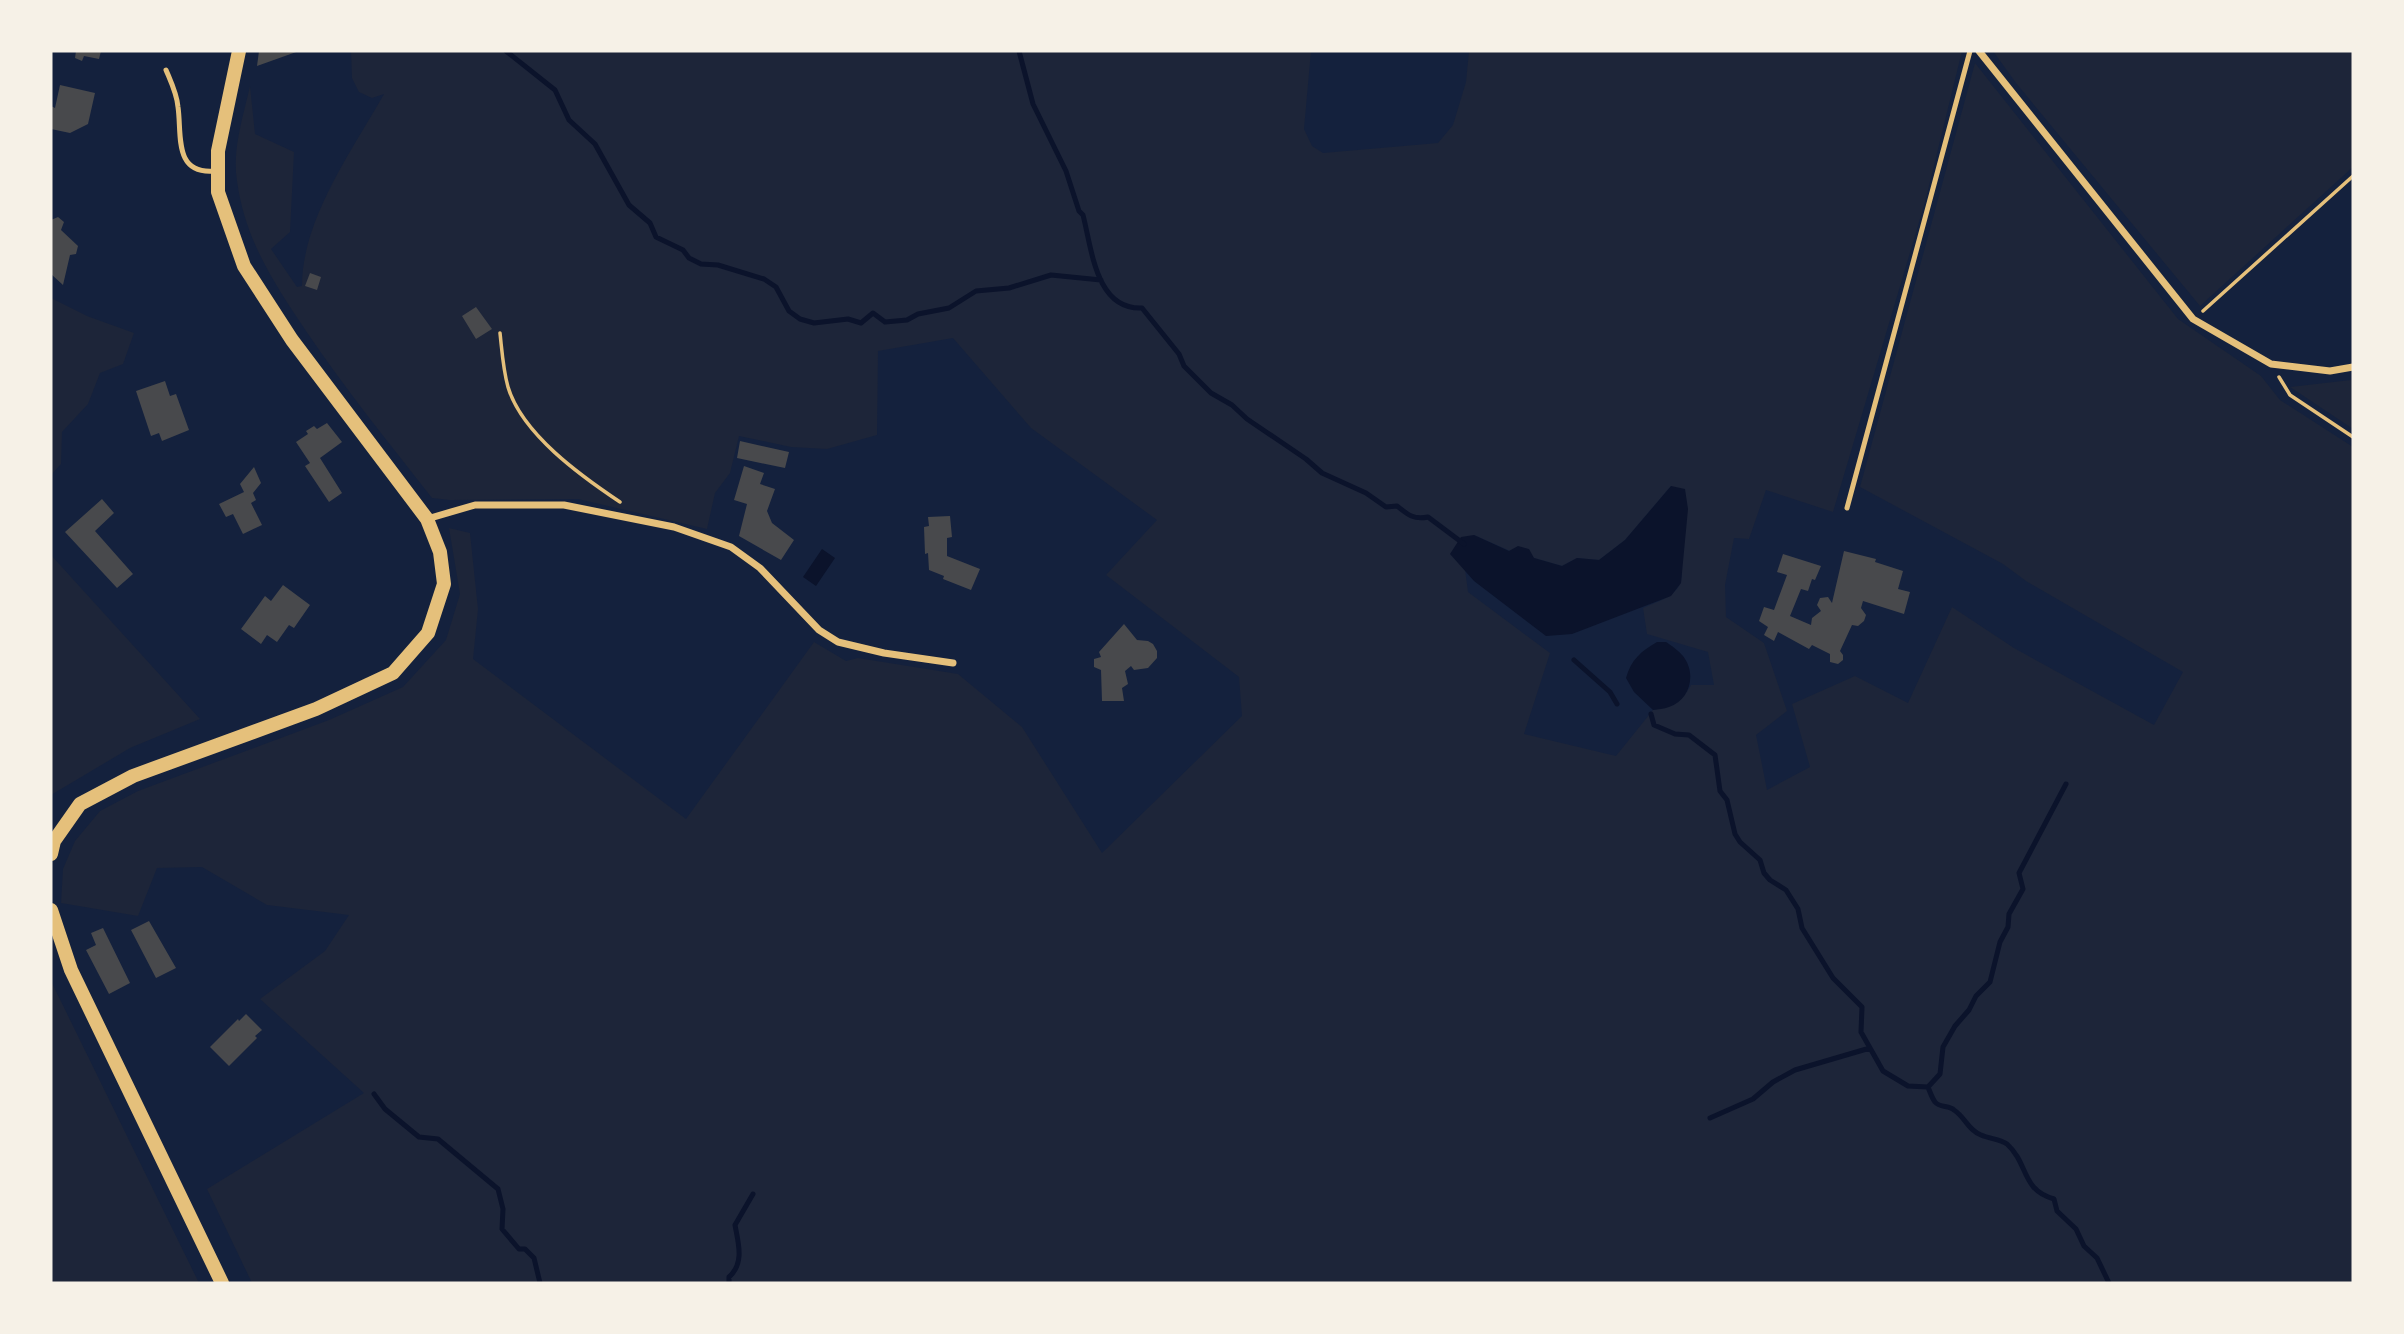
<svg xmlns="http://www.w3.org/2000/svg" width="2404" height="1334" font-family="Raleway,sans-serif">
<style>
.green{fill:#1d2539;fill-rule:evenodd}
.water{fill:#0b132b}
.lines{fill:none;stroke-linecap:round;stroke-linejoin:round}
.stream{stroke:#0b132b;stroke-width:5}
.building{fill:#48494c}
.path{stroke:#e5c07b;stroke-width:3.5}
.service{stroke:#e5c07b;stroke-width:5}
.minor{stroke:#e5c07b;stroke-width:7}
.secondary{stroke:#e5c07b;stroke-width:14}
</style>
<rect width="100%" height="100%" fill="#14213d"/>
<path class="green" d="M351,51H1311L1304,129L1312,146L1323,153L1438,143L1453,125L1466,82L1469,51H1962L1925,202L1833,512L1766,490L1749,539L1734,538L1725,585L1726,617L1764,643L1787,711L1756,735L1767,790L1810,767L1792,704L1855,676L1908,703L1952,607L2014,648L2154,725L2183,672L2026,581L2003,564L1860,487L1975,63L2178,319L2261,376L2280,400L2353,447V1283H252L207,1189L364,1093L260,999L325,951L349,915L267,905L202,867L157,868L138,916L61,903L63,869L75,841L100,811L138,791L329,720L403,687L446,640L460,594L449,528L470,533L478,609L473,659L686,819L814,642L846,661L858,658L958,674L1022,727L1102,853L1242,716L1239,677L1106,575L1157,520L1031,428L953,338L878,351L877,435L827,449L791,447L739,436L730,473L715,493L707,529L578,499L450,500L432,498C389,443 345,389 306,331C274,283 245,240 237,181C232,150 243,117 250,86L255,134L294,152L290,232L271,249L297,287L302,286C302,219 352,151 384,94L372,98L359,92L352,78ZM1671,486C1674,506 1687,568 1680,584C1673,598 1656,602 1643,608L1647,634L1708,652L1714,685H1691C1681,703 1672,706 1653,710L1616,756L1524,734L1550,653L1468,592L1465,569L1474,535L1510,551L1562,566L1577,558L1599,560L1625,540Z
M1993,51H2353V167L2200,306L2016,83Z
M51,298L87,316L134,333L123,364L100,373L88,404L62,432L61,464L51,475Z
M2353,379V429L2290,387L2351,380Z
M51,555L200,719L130,748L51,795Z
M51,981L199,1283H51Z"/>
<path class="water" d="M1671,486L1685,489L1688,509L1681,583L1671,596L1572,634L1546,636L1474,581L1450,554L1461,537L1474,535L1509,551L1518,546L1529,549L1534,558L1562,566L1577,558L1599,560L1625,540Z
M822,549L835,558L816,586L803,577Z
M1657,642H1666C1672,646 1679,651 1683,656C1697,674 1690,700 1669,707C1664,709 1658,709 1653,710L1634,692L1626,678C1631,660 1641,651 1657,642Z"/>
<g class="lines">
<path class="stream" d="M506,51L555,90L569,120L595,144L629,205L650,223L656,237L683,250L689,258L701,264L718,265L764,279L776,287L789,311L800,319L814,323L848,319L861,323L873,313L885,322L907,320L918,314L949,308L976,291L1009,288L1051,275L1101,280
M1019,51L1033,104L1066,171L1079,211L1083,215C1092,250 1096,310 1142,308L1179,354L1184,366L1211,393L1232,405L1247,419L1306,459L1322,473L1366,493L1386,507L1397,506C1408,515 1414,520 1428,517L1464,544
M1574,660L1610,692L1617,704
M1651,714L1654,725L1675,734L1689,735L1715,755L1720,791L1727,800L1735,834L1740,842L1760,860L1764,873L1770,880L1786,890L1798,909L1802,928L1833,978L1862,1007L1861,1032L1883,1071L1908,1086L1928,1087C1930,1092 1932,1098 1935,1102C1940,1108 1949,1105 1954,1110C1965,1117 1968,1130 1981,1135C1990,1139 2000,1139 2007,1144C2029,1164 2021,1190 2054,1199L2057,1211L2076,1229L2084,1246L2097,1258L2109,1283
M1928,1087L1940,1074L1943,1047L1955,1026L1969,1010L1976,996L1990,982L2000,942L2008,927L2009,914L2023,889L2019,873L2066,784
M374,1094L385,1109L419,1137L438,1139L498,1189L503,1209L502,1229L519,1249H525L534,1258L540,1283
M1710,1118L1753,1099L1773,1082L1795,1070L1870,1048
M729,1283V1277C745,1263 738,1242 735,1225L753,1194"/>
</g>
<path class="building" d="M76,51H101L99,59L84,56L82,61L75,58Z
M259,51H299L257,66Z
M60,85L95,93L88,124L70,133L51,129V106L55,108Z
M58,217L64,222L61,230L78,246L76,254L70,255L63,285L51,274V220Z
M310,273L321,277L317,290L305,286Z
M476,307L492,329L476,339L462,316Z
M165,381L170,396L176,394L189,430L162,441L159,433L151,436L136,391Z
M327,423L342,442L320,458L342,493L329,502L305,466L310,463L296,442L308,434L306,431L314,426L317,429Z
M740,441L789,452L785,468L737,458Z
M744,466L764,473L760,484L775,489L767,511L772,523L794,540L781,560L739,536L747,504L734,500Z
M254,467L261,483L253,493L256,500L251,503L262,525L243,534L233,514L226,517L219,504L244,492L240,484Z
M102,499L114,513L95,531L133,574L117,588L65,532Z
M950,516L952,537L947,538V556L980,569L971,590L943,579L944,576L929,570L928,553L925,554L924,527L929,526L928,517Z
M1844,551L1876,559L1875,562L1903,571L1898,589L1910,592L1904,614L1863,601L1861,608L1866,615L1864,621L1858,626L1852,625L1840,651L1843,655V660L1838,664L1830,662V654L1812,645L1809,649L1778,632L1774,641L1764,635L1768,627L1759,621L1764,607L1774,610L1787,575L1777,572L1783,554L1821,566L1815,580L1812,579L1808,591L1801,589L1790,616L1811,625L1812,618L1821,611L1817,605L1820,598L1828,597L1832,603Z
M283,585L310,605L294,628L289,625L277,642L267,635L261,644L241,629L265,596L271,601Z
M1124,624L1137,640L1148,641L1153,644L1157,651V658L1148,668L1134,670L1131,666L1125,671L1128,684L1122,688L1124,701H1102L1101,670L1094,667V659L1101,657L1099,652Z
M149,921L176,968L156,978L131,930Z
M103,928L130,983L109,994L86,950L96,945L91,933Z
M246,1014L262,1030L255,1036L257,1038L229,1066L210,1047L238,1019L239,1021Z"/>
<g class="lines">
<path class="path" d="M2203,311L2353,176
M500,333C502,351 503,369 508,387C522,434 581,476 620,502
M2279,377L2290,395L2353,437"/>
<path class="service" d="M166,70C171,82 177,94 178,107C182,134 173,175 215,171
M1847,508L1970,51"/>
<path class="minor" d="M1979,51L2193,319L2271,364L2330,371L2353,367
M427,519L475,505H564L674,527L731,547L760,568L819,630L838,642L884,653L953,663"/>
<path class="secondary" d="M51,854L54,841L80,804L133,776L316,709L393,673L428,633L444,584L440,552L427,519L292,340L244,266L218,192V151L239,51
M51,910L71,970L222,1283"/>
</g>
<rect width="2404" height="1334" fill="none" stroke="#f6f1e7" stroke-width="105"/>
</svg>
